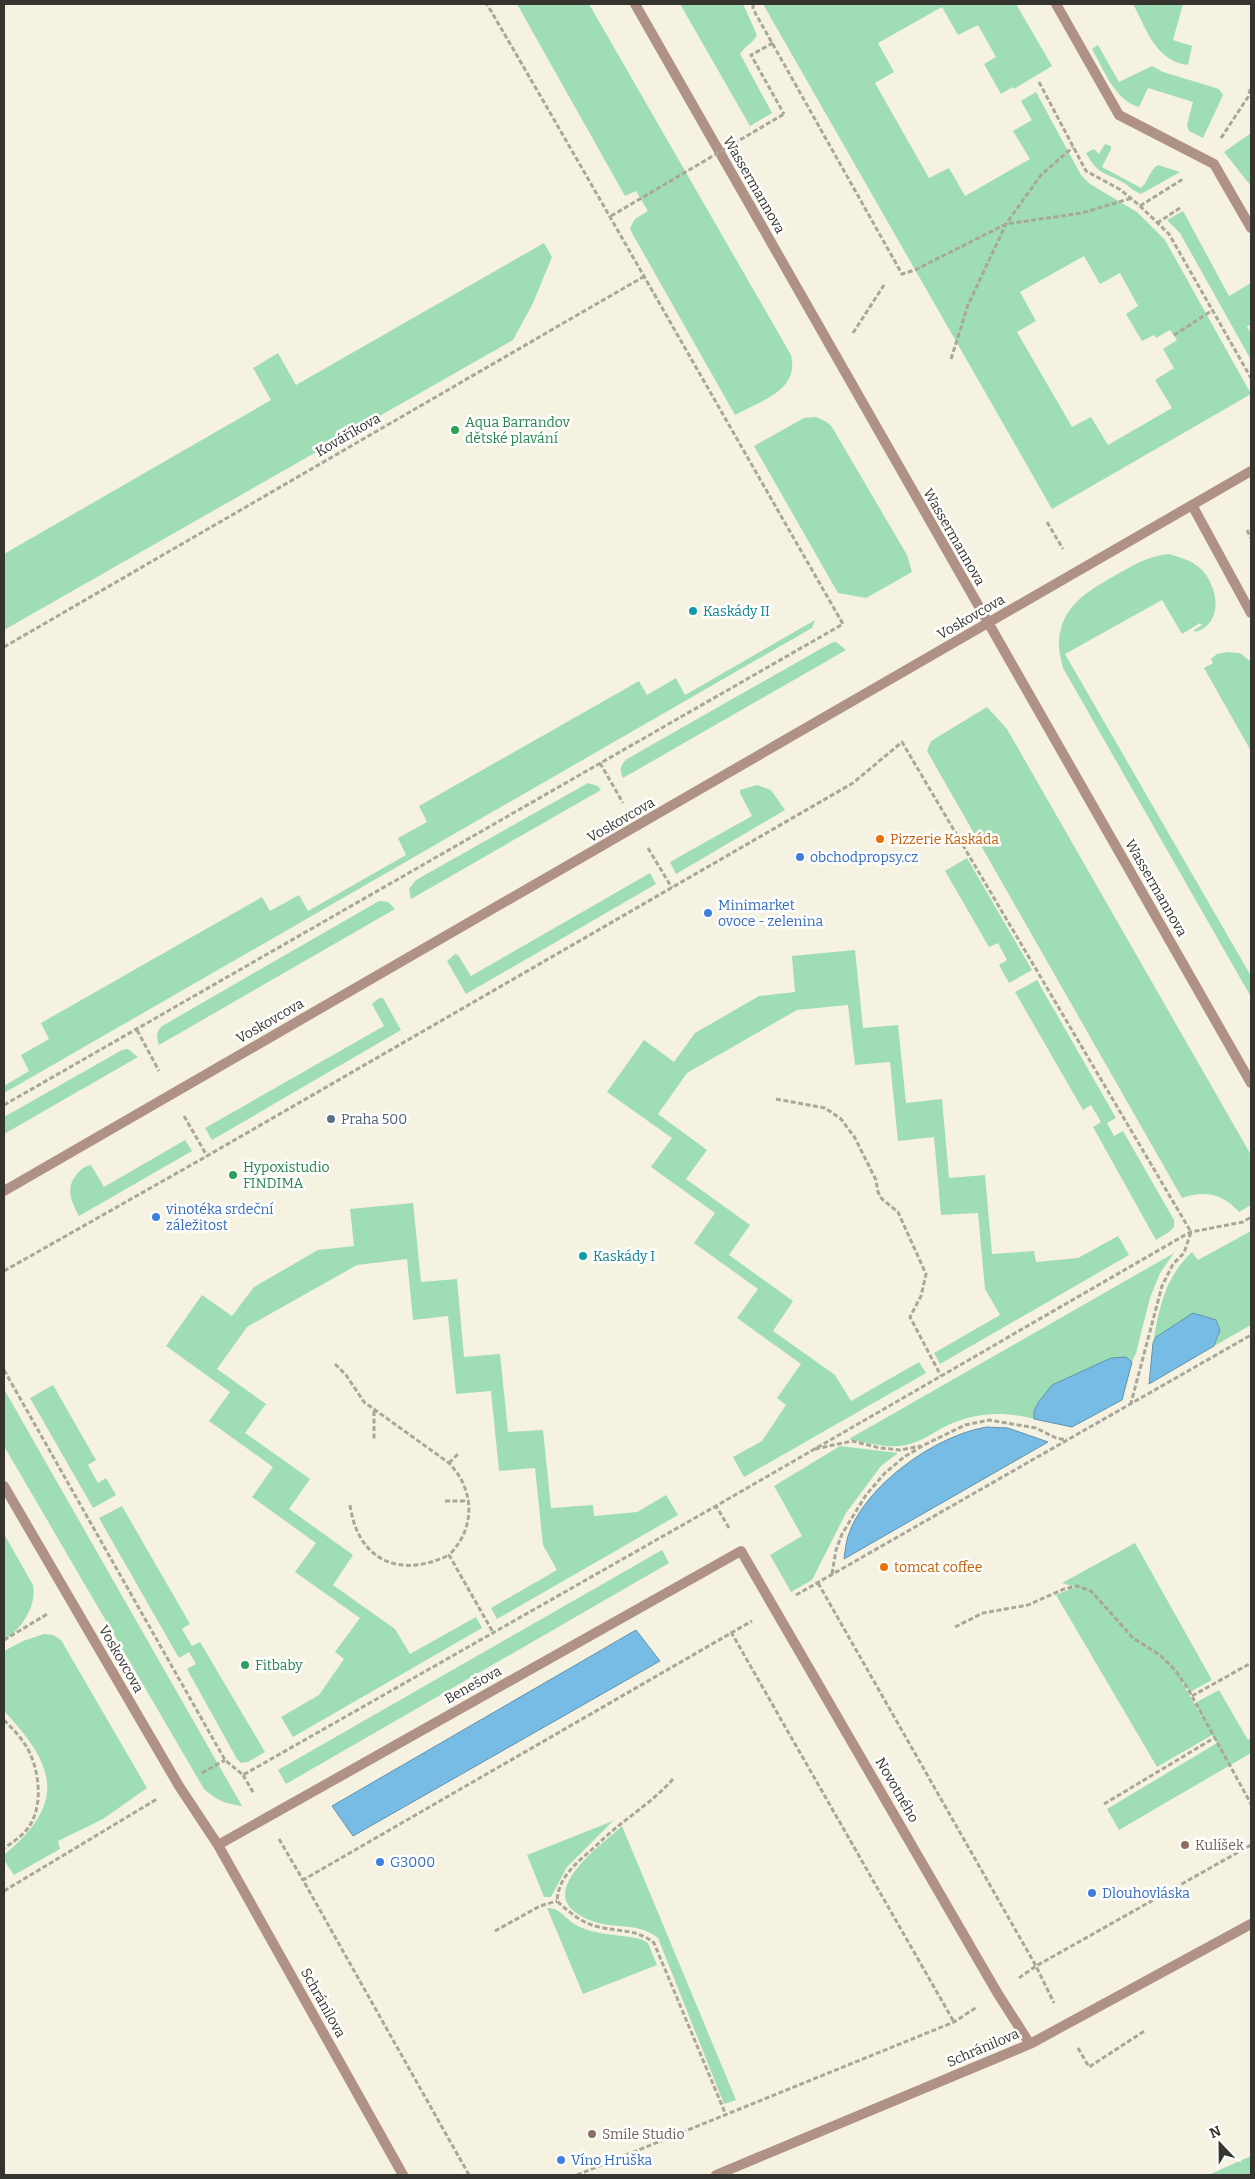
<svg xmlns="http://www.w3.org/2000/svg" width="1255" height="2179" font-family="Bitter,serif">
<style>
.green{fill:#9fddb5;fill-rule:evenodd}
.water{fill:#76bce4;stroke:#6393ad}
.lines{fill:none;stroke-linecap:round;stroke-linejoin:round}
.path{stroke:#aaa79a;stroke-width:3;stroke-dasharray:5 2.5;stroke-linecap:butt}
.minor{stroke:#b09185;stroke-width:10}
.path-bridge{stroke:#aaa79a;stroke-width:3;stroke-dasharray:5 2.5;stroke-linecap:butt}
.leisure-dot{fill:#2e9e5b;stroke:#fff;stroke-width:2}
.culture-dot{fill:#0f9aa8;stroke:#fff;stroke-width:2}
.food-dot{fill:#e8710a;stroke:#fff;stroke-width:2}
.shop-dot{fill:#3f7fe0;stroke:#fff;stroke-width:2}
.service-dot{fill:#5c6f8a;stroke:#fff;stroke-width:2}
.education-dot{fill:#8d6e63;stroke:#fff;stroke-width:2}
.labels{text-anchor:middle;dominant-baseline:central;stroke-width:5;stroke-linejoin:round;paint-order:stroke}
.street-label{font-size:14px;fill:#36342e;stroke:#fff}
.leisure-label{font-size:14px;fill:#27864d;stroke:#fff;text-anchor:start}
.culture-label{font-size:14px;fill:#0d838f;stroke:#fff;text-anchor:start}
.food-label{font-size:14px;fill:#c56008;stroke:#fff;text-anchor:start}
.shop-label{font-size:14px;fill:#366cbe;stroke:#fff;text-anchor:start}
.service-label{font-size:14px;fill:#4e5e75;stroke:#fff;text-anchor:start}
.education-label{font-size:14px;fill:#785e54;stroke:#fff;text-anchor:start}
</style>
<rect width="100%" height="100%" fill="#f6f2e1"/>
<path class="green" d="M517,4H589L791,355C800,391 760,401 735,415L632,233L630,228L635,219L648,211L636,191L625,196Z
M680,4H743L757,35C753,43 745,46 740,54L772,113L750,126Z
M763,4H1016L1052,66L1014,89L1013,87L1001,94L984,64L996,57L978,25L958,35L942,7L878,43L894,72L875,83L929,178L949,168L965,196L1030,159L1013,131L1032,120L1021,101L1036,92L1081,175L1090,184L1137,212L1165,240L1251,394L1052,509ZM1084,256L1100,284L1120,273L1138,306L1126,314L1142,341L1154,335L1156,338L1170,330L1177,340L1163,349L1174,368L1155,380L1172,408L1108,445L1091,417L1072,427L1017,332L1036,321L1020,292Z
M1133,4H1148L1149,6L1152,4H1183L1173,40L1192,46L1188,65C1156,62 1146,28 1133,4Z
M1098,45L1119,82L1152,66L1163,72L1219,89L1223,95L1203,138L1189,131L1187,125L1193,102L1148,88L1139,107C1115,101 1103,68 1092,49Z
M1251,133V186L1224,152Z
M1105,144L1111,146V149L1102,167L1141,188C1149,181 1149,170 1158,165L1180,172L1141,194C1135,192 1130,187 1124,183C1104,171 1100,177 1086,153L1094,149L1099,154Z
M1183,211L1229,296L1251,283V324L1247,327L1251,333V360L1180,233L1167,220Z
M544,243L552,257L533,303L513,340L4,630V554L271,400L253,368L278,353L296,385Z
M816,417L827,422L832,427L907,555L912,572L866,598L838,593L754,446L804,418Z
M1169,554C1182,558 1194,561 1203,571C1219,590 1223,624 1195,632L1194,630L1202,625L1200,623L1182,634L1162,600L1065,654L1251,976V997L1063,668C1061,659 1058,649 1059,641C1061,606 1089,590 1116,575C1136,564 1146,557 1169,554Z
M815,620L812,628L4,1093V1086L29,1071L21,1055L49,1039L41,1023L262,897L270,911L299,895L308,911L406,855L398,838L427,822L419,806L639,681L647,695L676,678L685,695Z
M836,642L846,650L623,778C619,770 620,765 627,759L831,643Z
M1227,652L1240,653L1251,662V751L1204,668L1213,663L1211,659L1217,654Z
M987,707L1007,729L1251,1155V1205L1239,1212C1223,1194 1205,1190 1182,1198L927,751L931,741Z
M588,783L598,786L601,790L411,899L409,889L416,880Z
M757,785L771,790L785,810L676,874L670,862L752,816L740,793V790Z
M967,858L1032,970L1009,983L999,965L1007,960L998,943L989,947L945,871Z
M650,873L656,884L466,994L447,961L455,954L458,955L471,976Z
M379,901L388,902L395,909L159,1045C156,1037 156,1032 162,1026Z
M855,950L863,1028L898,1025L906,1103L942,1099L949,1178L985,1175L992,1254L1034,1251L1036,1262L1078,1258L1118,1236L1129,1255L940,1364L934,1353L1000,1315L985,1289L978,1213L941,1215L934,1137L898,1141L890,1062L855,1065L848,1005L797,1010L687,1073L658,1114L707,1150L686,1179L750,1225L729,1255L793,1301L773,1331L835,1375L851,1401L919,1362L926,1373L744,1477L733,1457L762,1441L786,1405L777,1398L801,1364L737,1318L758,1289L694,1243L715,1213L651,1167L672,1138L607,1092L644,1040L674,1062L695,1033L759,996L795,992L792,956Z
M1037,980L1116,1118L1107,1123L1114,1136L1123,1131L1174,1220V1227L1169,1232L1156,1240L1093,1127L1101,1122L1091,1105L1083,1110L1015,992Z
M379,998H383L401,1030L212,1140L205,1128L384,1026L372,1004Z
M128,1049L138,1057L4,1134V1117L122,1050Z
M185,1140L192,1151L79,1216C71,1201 65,1188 77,1174C81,1169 85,1166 91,1165L104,1187Z
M413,1203L421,1282L457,1279L464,1357L500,1354L508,1432L543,1430L551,1508L593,1505L594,1516L637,1512L666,1495L678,1515L497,1619L491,1608L557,1570L543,1545L535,1468L499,1471L491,1391L456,1394L448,1316L413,1320L407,1259L357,1265L247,1327L217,1369L266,1404L245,1433L310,1479L289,1509L353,1555L333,1585L395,1629L410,1654L476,1617L482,1628L293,1737L281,1717L319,1695L344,1659L335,1652L360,1618L295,1572L316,1543L252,1497L273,1467L209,1421L230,1392L166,1346L202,1295L232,1316L254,1287L318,1250L354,1246L350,1209Z
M1251,1231V1325L1214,1346L1219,1335L1197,1313L1156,1337L1153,1343C1159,1308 1165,1277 1192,1252L1198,1260Z
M1174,1253L1160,1273L1150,1298L1136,1353L1132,1362L1126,1357L1111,1358L1052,1385L1034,1411V1419C1004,1411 976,1412 948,1425C934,1432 921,1442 906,1445C887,1449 868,1443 849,1439Z
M53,1385L96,1460L88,1465L98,1483L106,1478L116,1495L93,1508L30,1398Z
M4,1389L242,1806C226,1804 216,1800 204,1789L4,1446Z
M840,1446L898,1453L881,1466L846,1513L812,1580L791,1592L770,1555L802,1536L774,1486Z
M122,1506L190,1624L182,1629L192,1646L200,1642L265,1752L248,1762L241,1763L237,1759L187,1669L196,1664L189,1652L179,1658L99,1518Z
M4,1534L33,1585C37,1606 21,1630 4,1640Z
M1135,1543L1212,1680L1190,1692L1179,1677L1205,1723L1195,1703L1219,1690L1248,1740L1251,1738V1753L1119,1830L1107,1809L1217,1743L1212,1735L1157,1767L1056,1595L1075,1587L1062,1583Z
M662,1550L669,1563L286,1784L278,1770Z
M44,1634L53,1635L61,1640L147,1788L103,1819L58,1841L60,1849L14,1875L4,1860V1855C67,1803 56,1766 4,1711V1651L23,1641Z
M613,1821L567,1867L551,1897H544L527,1855Z
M622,1826L736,2100L724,2104L658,1938C639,1924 624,1928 603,1924C593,1922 583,1918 575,1912C541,1887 604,1843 622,1826Z
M547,1908C561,1908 565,1919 576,1925C596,1936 620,1934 641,1939L648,1943L657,1965L583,1994Z
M1251,2156V2175H1208Z"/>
<path class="water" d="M1193,1313L1216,1320L1220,1330L1214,1346L1149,1384L1153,1343L1156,1337Z
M1126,1357L1132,1362L1122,1400L1072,1427L1034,1419V1411L1038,1403L1052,1385L1111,1358Z
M987,1427L1008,1428L1048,1442L844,1559C845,1551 846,1543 848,1536C865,1485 936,1435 987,1427Z
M636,1630L660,1661L353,1836L332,1806Z"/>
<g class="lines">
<path class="path" d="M753,4V9L902,274L915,270L1006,224L1082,213L1132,198
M773,43L751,55L784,114
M1039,82L1086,171L1121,190L1140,206L1169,234L1251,378
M1221,138L1248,97L1251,87
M1140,206L1183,179
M1157,223L1180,208
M853,333L884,285
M1174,335L1213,310
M951,359L968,305L1006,224L1041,175L1073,147
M1047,522L1063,549
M1247,530L1251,538
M4,647L643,277
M600,763L623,803
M648,848L672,888
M137,1030L159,1071
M776,1099L825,1108L841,1119L855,1138L876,1180L878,1192L882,1199L898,1212L926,1274L921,1296L910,1317L941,1376
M4,1105L843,624C724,417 607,210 487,4
M184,1116L207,1156
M4,1271L207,1156L853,783L902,742L1191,1232L1184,1253L1173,1264L1162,1286L1131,1403
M335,1364L346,1375L364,1402L449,1463C475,1490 476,1528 449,1555L494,1634
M4,1370L225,1760L243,1775L716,1506
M374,1411V1441
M815,1449L852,1441L880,1448L900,1450L921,1446
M449,1463L459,1453
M445,1501H469
M350,1505C358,1561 400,1579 449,1555
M729,1528L716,1506L1185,1235L1191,1232L1243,1222L1251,1217
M832,1574L836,1550L842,1534L866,1495L885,1473L904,1457L924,1445L965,1425L989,1420L1036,1428L1056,1438L1067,1440
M818,1583L1036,1966L1251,1845
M796,1595L1251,1335
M955,1627L983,1613L1028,1605L1064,1589L1077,1586L1091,1591L1133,1638L1160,1655L1175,1670L1188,1689L1251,1804
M731,1632L954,2022
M4,1640L49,1613
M1192,1696L1251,1663
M4,1720C11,1727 19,1735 24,1743C39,1764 44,1803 30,1825C25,1834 12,1843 4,1848
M202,1773L225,1760
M243,1775L254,1794
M673,1779C652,1803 624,1819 601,1841C583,1859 559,1872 557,1901C569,1912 583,1924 599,1927C620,1932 637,1929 654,1943L726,2115
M1104,1804L1214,1738
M279,1839L303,1880
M4,1891L157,1799
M495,1931L540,1906L557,1901
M1019,1978L1036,1966L1054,2003
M1078,2048L1089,2067L1146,2030
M469,2175L303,1880L752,1621
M577,2175L954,2022L977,2007"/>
<path class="minor" d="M635,4L1251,1083
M1056,4L1119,115L1214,164L1251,228
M1192,505L1251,613
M4,1191L1251,471
M4,1486L179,1786L218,1845L403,2175
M218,1845L741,1551L998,1994L1030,2044
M716,2175L1030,2044L1251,1924"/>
<path class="path-bridge" d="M611,216L784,114"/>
</g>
<g class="leisure-dot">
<circle cx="455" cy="430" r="5"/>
<circle cx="233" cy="1175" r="5"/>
<circle cx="245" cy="1665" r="5"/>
</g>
<g class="culture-dot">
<circle cx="693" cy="611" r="5"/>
<circle cx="583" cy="1256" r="5"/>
</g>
<g class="food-dot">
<circle cx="880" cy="839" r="5"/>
<circle cx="884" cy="1567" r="5"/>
</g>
<g class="shop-dot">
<circle cx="800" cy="857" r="5"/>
<circle cx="708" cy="913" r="5"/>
<circle cx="156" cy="1217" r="5"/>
<circle cx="380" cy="1862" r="5"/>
<circle cx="1092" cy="1893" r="5"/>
<circle cx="561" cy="2160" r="5"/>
</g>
<circle class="service-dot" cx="331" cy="1119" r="5"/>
<g class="education-dot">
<circle cx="1185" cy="1845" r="5"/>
<circle cx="592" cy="2134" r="5"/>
</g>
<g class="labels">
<g class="street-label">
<text transform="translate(754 185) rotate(60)">Wassermannova</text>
<text transform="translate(348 435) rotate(-30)">Kováříkova</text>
<text transform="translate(954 537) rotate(60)">Wassermannova</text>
<text transform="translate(971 617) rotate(-30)">Voskovcova</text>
<text transform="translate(621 820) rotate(-30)">Voskovcova</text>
<text transform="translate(1156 888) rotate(60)">Wassermannova</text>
<text transform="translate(270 1021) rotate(-30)">Voskovcova</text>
<text transform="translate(121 1659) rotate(60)">Voskovcova</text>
<text transform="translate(473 1685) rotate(-29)">Benešova</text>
<text transform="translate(897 1790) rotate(60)">Novotného</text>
<text transform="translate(323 2003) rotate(61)">Schránilova</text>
<text transform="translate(983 2048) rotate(-23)">Schránilova</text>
</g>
<g class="leisure-label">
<text x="465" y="422">Aqua Barrandov<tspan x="465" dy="16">dětské plavání</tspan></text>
<text x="243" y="1167">Hypoxistudio<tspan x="243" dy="16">FINDIMA</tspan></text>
<text x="255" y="1665">Fitbaby</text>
</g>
<g class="culture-label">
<text x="703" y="611">Kaskády II</text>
<text x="593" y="1256">Kaskády I</text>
</g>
<g class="food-label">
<text x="890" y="839">Pizzerie Kaskáda</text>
<text x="894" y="1567">tomcat coffee</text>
</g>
<g class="shop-label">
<text x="810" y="857">obchodpropsy.cz</text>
<text x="718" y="905">Minimarket<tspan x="718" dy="16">ovoce - zelenina</tspan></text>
<text x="166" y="1209">vinotéka srdeční<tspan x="166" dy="16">záležitost</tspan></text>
<text x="390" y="1862">G3000</text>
<text x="1102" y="1893">Dlouhovláska</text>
<text x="571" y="2160">Víno Hruška</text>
</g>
<g class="service-label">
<text x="341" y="1119">Praha 500</text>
</g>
<g class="education-label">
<text x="1195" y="1845">Kulíšek</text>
<text x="602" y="2134">Smile Studio</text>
</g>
</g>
<rect width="1255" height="2179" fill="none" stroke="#36342e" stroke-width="10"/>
<g transform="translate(1220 2144) rotate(338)" stroke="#ffffff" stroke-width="4" paint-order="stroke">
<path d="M0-4L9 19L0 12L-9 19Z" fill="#36342e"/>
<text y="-8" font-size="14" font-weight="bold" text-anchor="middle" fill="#36342e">N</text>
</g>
</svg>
